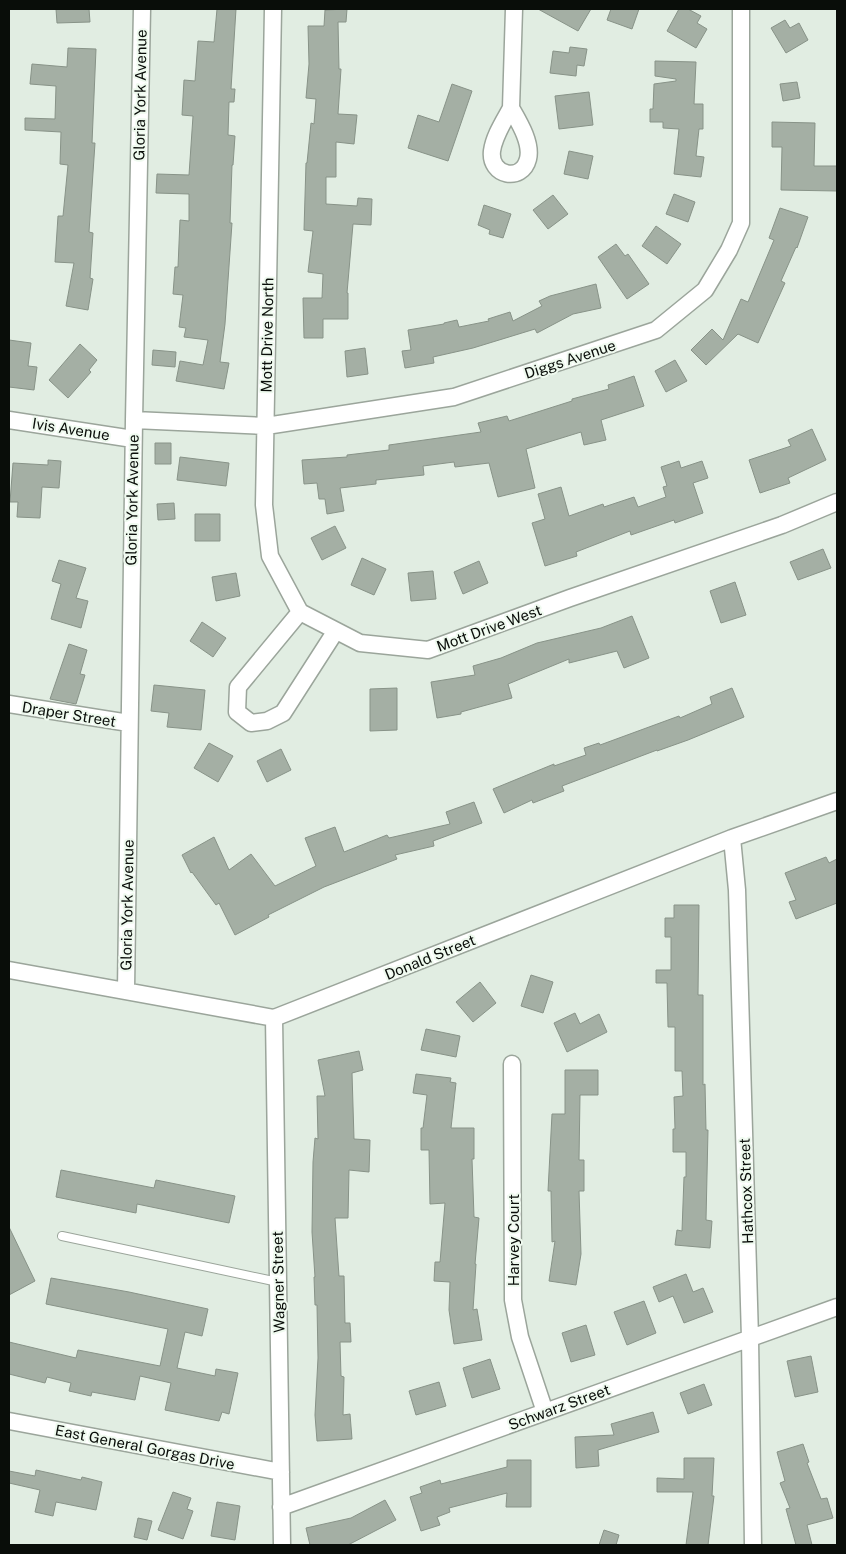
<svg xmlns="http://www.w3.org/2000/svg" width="846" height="1554" font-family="'Public Sans',sans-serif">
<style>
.building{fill:#a4afa4;stroke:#889388}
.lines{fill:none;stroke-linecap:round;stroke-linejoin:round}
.lane-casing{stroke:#9ba59b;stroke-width:10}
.street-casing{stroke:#9ba59b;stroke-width:19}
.lane{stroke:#fff;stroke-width:8}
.street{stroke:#fff;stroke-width:16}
.labels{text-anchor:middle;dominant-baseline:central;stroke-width:4;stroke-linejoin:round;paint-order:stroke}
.street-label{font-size:15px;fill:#090d09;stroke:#effaef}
</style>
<rect width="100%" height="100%" fill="#e1ede2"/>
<path class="building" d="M56,9H89L90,22L57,23Z
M217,9H236L231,89H235L234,102H229L228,135L235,136L233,165H232L230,223H232L225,324L220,362L229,363L224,389L176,381L180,361L203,365L208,340L184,337L186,328L179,327L183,295L173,294L175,267H178L180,220L189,221V194L156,193L157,174L189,175L193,116L182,115L184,80L195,81L198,41L214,42Z
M347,9L346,22H338L339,69H341L338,114L357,115L354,144L336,142V177H326V204L357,206L358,198L372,199L371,225L353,224L347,293H348V319H323V338H304L303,298H322L323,274L308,272L313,231L304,230L306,163H307L311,123L314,124L316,99L306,98L309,64L308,26H324L325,10Z
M538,9H591L578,31Z
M611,9H639L632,29L607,20Z
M679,9H688L701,16L697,23L707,29L696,48L667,31Z
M785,20L790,28L799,23L808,40L786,53L771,28Z
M570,47L587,49L584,66L577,65L576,76L550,73L553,51L569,53Z
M68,48L96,49L92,143H95L89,232L93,233L90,278L93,279L88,310L66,306L74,263L55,262L58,216H63L68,165L60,164L61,132L25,130V118L55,119L56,86L30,84L32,64L67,67Z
M655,61L696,62L694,104H703V129H699L696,156L704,157L701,177L674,174L679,129L663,128V122H650V109H653L654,84L676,81V79L655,76Z
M797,82L800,98L783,101L780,84Z
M452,84L472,91L448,161L408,148L418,115L439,122Z
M589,92L593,125L559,129L555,96Z
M772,122L815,123L814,166H837V191L781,190L782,147H772Z
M569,151L593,156L588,179L564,174Z
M674,194L695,202L688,222L666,214Z
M553,195L568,214L548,229L533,210Z
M484,205L511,214L503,238L489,234L490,230L478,225Z
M780,208L808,217L797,248L796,247L781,281L785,283L758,343L738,334L706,365L691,350L712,329L723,340L741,299L748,302L774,240L769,238Z
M656,226L681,244L667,264L642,246Z
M616,244L625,256L628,254L649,284L627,299L598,257Z
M596,284L601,308L573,314L537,333L535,329L473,348L433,357L434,363L405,368L402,351L411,350L408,330L444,324V323L457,320L459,327L489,321L488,319L510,312L513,321L542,306L539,301L550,296Z
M9,340L31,343L28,366L37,367L34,390L9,387Z
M80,344L97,360L89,370L91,372L68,398L49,380Z
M365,348L368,374L347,377L345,351Z
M153,350L176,352L175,367L152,365Z
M675,360L687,381L666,392L655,371Z
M634,376L644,406L601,420L606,440L584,445L581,432L526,449L535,488L498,497L489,463L455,467L454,462L423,466L424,475L376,480V484L340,488L344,511L327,514L325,499H319L317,483L304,484L302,460L347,457V455L389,450V445L481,432L478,423L507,416L509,421L572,401V399L609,389L608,385Z
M812,429L826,460L788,478L790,483L760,493L749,460L791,446L788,440Z
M155,443H171V464H155Z
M180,457L229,463L226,486L177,480Z
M48,460L61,461L59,488L42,487L40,518L17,517L18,502H10L13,463L48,465Z
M679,461L681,468L702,461L708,478L693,483L703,513L675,523L674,520L631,535L630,531L576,552L577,556L545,566L532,523L545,519L538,494L561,487L569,516L603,504L604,507L634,497L638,507L666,497L663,487L667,486L661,467Z
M174,503L175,519L158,520L157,504Z
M195,514H220V541H195Z
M335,526L346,548L322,560L311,538Z
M823,549L831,568L798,580L790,562Z
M362,558L386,569L374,595L351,585Z
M59,560L86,568L76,598L88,601L81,628L51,619L61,584L52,581Z
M479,561L488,583L463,594L454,572Z
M433,571L436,599L411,601L408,573Z
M236,573L240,596L216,601L212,577Z
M735,582L746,615L721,623L710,591Z
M632,616L649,658L624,668L617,651L569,663V659L508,684L512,698L461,712V714L437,718L431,682L475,675L473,666L501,658L537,643L601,628Z
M202,622L226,638L213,657L190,641Z
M69,644L87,650L80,674L85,675L76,704L50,699Z
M154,685L205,690L201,730L167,727L169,713L151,711Z
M397,688V730L370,731V689Z
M732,688L744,717L688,740L657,751V750L562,786L564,791L533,803L532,800L504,813L493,789L554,764V766L586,755L584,748L599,743L600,745L679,716L680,718L712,704L710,697Z
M209,743L233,756L218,782L194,768Z
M281,749L291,770L267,782L257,761Z
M474,802L482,823L433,841L434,846L395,855L397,859L324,887L268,915L269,917L235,935L219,903L216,905L192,872L191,873L182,855L214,837L229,870L251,854L275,886L316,866L305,838L335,827L344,852L387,835L389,838L450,824L446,812Z
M826,857L829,863L837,859V903L796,919L789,902L796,900L785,873Z
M674,905H699L698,995H703V1085L705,1084L706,1130H708L706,1220L712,1221L710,1248L675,1245L677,1230L682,1231L684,1177H686V1152H673V1129H675L674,1097L683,1096L682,1071H675V1027H668L667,983H656V970H671V937H665V918H674Z
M531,975L553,982L543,1013L521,1006Z
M480,982L496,1003L473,1022L456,1002Z
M575,1013L580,1024L599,1014L607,1032L567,1052L554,1023Z
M426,1029L460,1036L456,1057L421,1050Z
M359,1051L363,1070L352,1073L354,1139L370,1140L369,1172L349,1170L348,1218H335L339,1276H344L345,1323H350L351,1342H340L341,1376L344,1377L343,1415L350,1414L352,1439L317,1441L315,1415L318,1358L317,1305H315L314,1277H315L312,1232L313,1162L315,1138L318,1139L317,1096H325L318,1060Z
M565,1070H598V1095H580L579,1160H584V1191H579L581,1254L576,1285L549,1281L555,1241L552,1242L551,1191H548L552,1114H565Z
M416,1074L451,1078L450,1082L456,1083L451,1128H474V1159H472L474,1217L479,1218L475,1264H476L473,1310L477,1309L482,1340L454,1344L449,1310L450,1282L434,1281L435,1262H440L445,1203L430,1204L429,1150H421V1128H423L427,1095L413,1093Z
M61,1170L154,1188L156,1180L235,1196L229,1223L137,1204L136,1213L56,1197Z
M9,1227L35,1281L9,1295Z
M686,1274L693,1292L703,1288L713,1312L684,1323L673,1296L659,1302L653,1287Z
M51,1278L129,1292L208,1309L202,1336L185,1332L177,1368L215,1376L216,1369L238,1373L229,1414L222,1412L219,1421L165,1410L171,1383L140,1376L135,1400L92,1392L91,1396L69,1391L71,1383L47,1377L45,1383L9,1374V1342L76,1358L78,1350L160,1366L168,1329L46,1304Z
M644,1301L656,1333L627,1345L614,1312Z
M586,1325L595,1355L571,1362L562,1333Z
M811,1356L818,1392L795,1397L787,1361Z
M490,1359L500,1389L472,1398L463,1368Z
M439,1382L446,1406L416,1415L409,1391Z
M704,1384L712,1405L688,1414L680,1393Z
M653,1412L659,1432L598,1450L599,1466L576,1468L575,1437L614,1435L611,1424Z
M803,1444L809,1462L807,1463L821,1499L827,1498L833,1518L807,1525L812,1545H796L786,1509L790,1508L780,1483L785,1481L777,1452Z
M684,1458H714L712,1496H714L708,1545H686L693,1492H657V1478L684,1479Z
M507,1460H531V1507H506L507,1493L449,1508L450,1512L437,1517L440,1525L421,1531L410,1497L422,1493L420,1487L440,1480L441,1484L507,1467Z
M36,1470L81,1480L82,1477L102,1482L96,1510L56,1502L53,1516L35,1512L40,1490L9,1483V1471L35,1476Z
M173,1492L191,1498L187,1509L193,1511L183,1539L158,1530Z
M385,1500L396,1520L348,1545H310L306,1528L351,1518Z
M217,1502L240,1506L235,1540L211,1536Z
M138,1518L152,1521L147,1540L134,1537Z
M604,1530L619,1535L616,1545H599Z"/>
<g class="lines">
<g class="lane-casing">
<path id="lane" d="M62,1236L278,1282"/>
</g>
<g class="street-casing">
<path id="street" d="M273,9L264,505L270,556L300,612L360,643L428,650L570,598L782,525L837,502
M511,108C519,122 532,143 528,159C522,183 489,176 492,151C494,136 504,121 511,108Z
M511,108L514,9
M9,420L133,439
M134,420L266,426L454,397L656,330L705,290L729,250L741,223V9
M300,612L238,687L237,712L251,723L267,721L283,713L335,632
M9,704L129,723
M732,838L737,890L750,1338L753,1545
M9,970L274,1018L732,838L837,801
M126,991L134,420L142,9
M274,1018L282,1545
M512,1064L513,1300L520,1337L545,1412
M9,1421L281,1472
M281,1507L837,1307"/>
</g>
<use href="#lane" class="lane"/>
<use href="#street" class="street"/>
</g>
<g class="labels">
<g class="street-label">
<text transform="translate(140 95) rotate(-89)">Gloria York Avenue</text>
<text transform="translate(267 335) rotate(-89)">Mott Drive North</text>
<text transform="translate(570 359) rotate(-18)">Diggs Avenue</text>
<text transform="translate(71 429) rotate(9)">Ivis Avenue</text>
<text transform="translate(132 500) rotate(-89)">Gloria York Avenue</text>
<text transform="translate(489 628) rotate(-20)">Mott Drive West</text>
<text transform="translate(69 714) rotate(9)">Draper Street</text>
<text transform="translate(127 905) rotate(-89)">Gloria York Avenue</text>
<text transform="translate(430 957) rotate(-22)">Donald Street</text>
<text transform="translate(746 1191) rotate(-92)">Hathcox Street</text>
<text transform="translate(513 1240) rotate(-90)">Harvey Court</text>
<text transform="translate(278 1282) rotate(-91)">Wagner Street</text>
<text transform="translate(559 1407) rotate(-20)">Schwarz Street</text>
<text transform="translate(145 1447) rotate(11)">East General Gorgas Drive</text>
</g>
</g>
<rect width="846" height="1554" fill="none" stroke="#090d09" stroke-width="20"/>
</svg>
